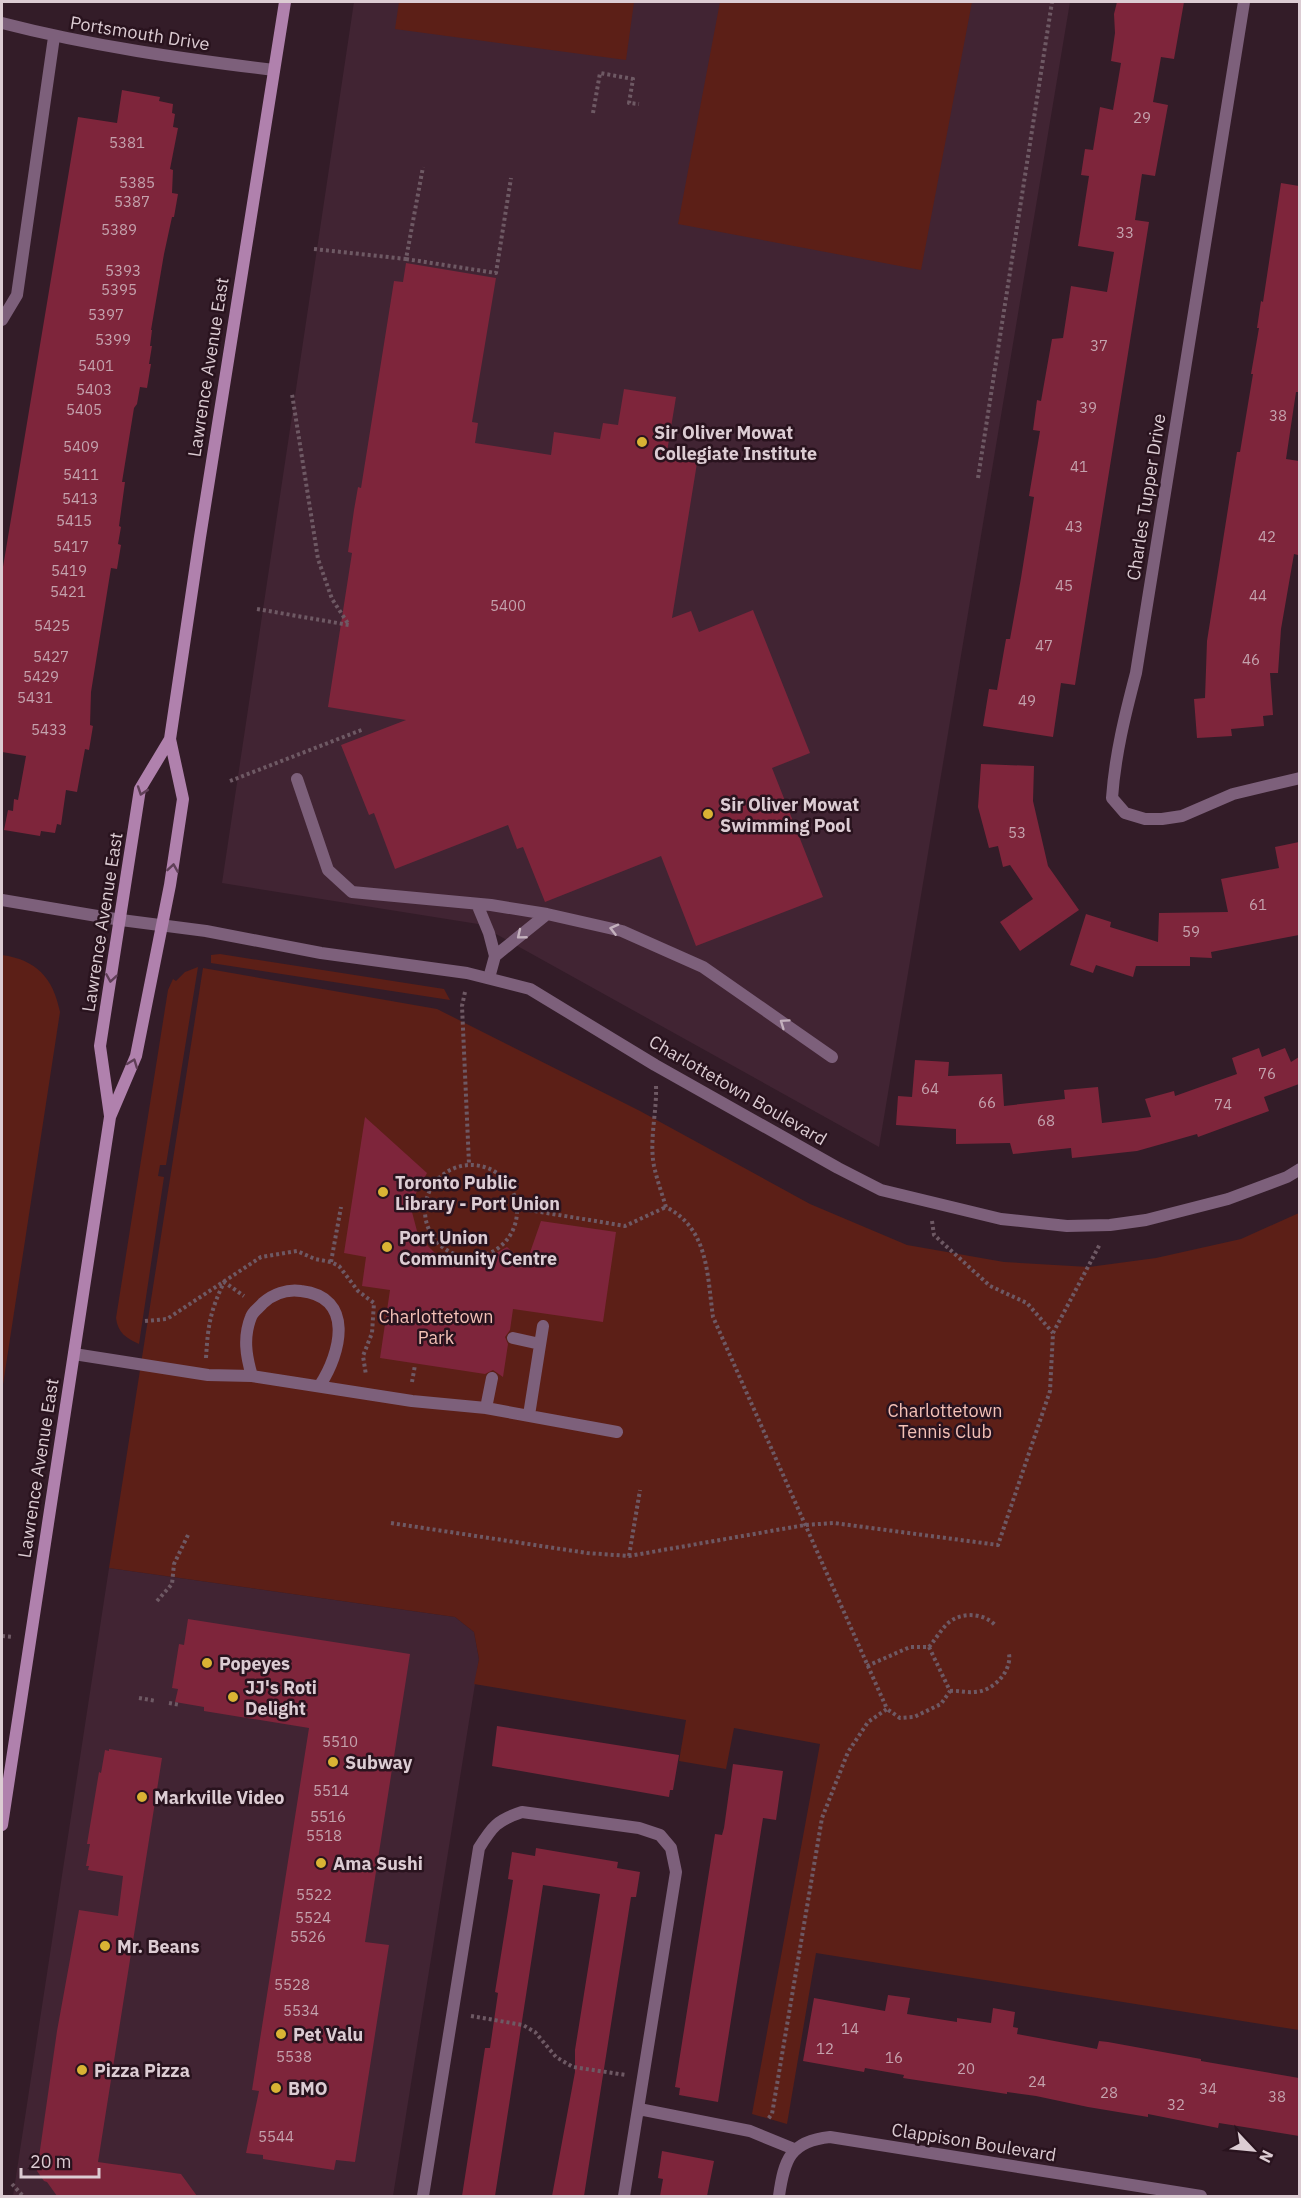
<svg xmlns="http://www.w3.org/2000/svg" width="1301" height="2198" font-family="'IBM Plex Sans',sans-serif">
<style>
.built{fill:#412433}
.green{fill:#5c1f17}
.building{fill:#7e253b}
.lines{fill:none;stroke-linecap:round;stroke-linejoin:round}
.path{stroke:#6e5964;stroke-width:4;stroke-dasharray:3 3;stroke-linecap:butt}
.lane{stroke:#7d607b;stroke-width:12}
.street{stroke:#7d607b;stroke-width:12}
.secondary{stroke:#b081ad;stroke-width:12}
.oneway{stroke:#5f3f57}
.oneway2{stroke:#c4b1bd}
.poi-dot{fill:#d9b334;stroke:#29131e;stroke-width:2}
.labels{text-anchor:middle;dominant-baseline:central;stroke-width:5;stroke-linejoin:round;paint-order:stroke}
.number-label{font-size:15px;fill:#c4a2ad}
.street-label{font-size:18px;fill:#dcccd3;stroke:#29131e}
.poi-label{font-size:18px;font-weight:bold;fill:#dcccd3;stroke:#29131e;text-anchor:start}
.park-label{font-size:18px;fill:#f4c1b7;stroke:#29131e}
</style>
<rect width="100%" height="100%" fill="#331c28"/>
<path class="built" d="M354,2H1070L879,1147L478,924L222,883Z
M109,1568L455,1617L474,1632L479,1659L393,2196H13Z"/>
<path class="green" d="M399,2H634L626,60L395,29Z
M720,2H972L921,270L678,224Z
M220,954L444,989L450,1000L211,963V955Z
M2,955C36,960 53,977 60,1012L2,1391Z
M198,967L166,1165H160L158,1176L164,1177L139,1344C126,1338 118,1333 116,1318L168,990L173,979L176,981L185,972Z
M203,968L437,1009L640,1111L810,1204L907,1245L1004,1262L1089,1267L1156,1258L1241,1239L1299,1213V2030L816,1953L787,2124L752,2114L820,1744L734,1728L726,1769L679,1761L686,1720L474,1684L479,1659L474,1632L455,1617L109,1568Z"/>
<path class="building" d="M1117,2H1184L1174,59L1161,57L1153,102L1168,105L1155,176L1142,174L1135,220L1149,222L1075,685L1061,683L1053,737L983,726L989,689L997,690L1006,639H1010L1021,578L1034,497L1029,496L1040,431L1033,430L1037,400L1041,401L1052,339L1063,338L1071,286L1107,292L1114,252L1078,246L1089,176L1081,175L1085,149L1093,150L1100,107L1113,110L1121,63L1111,61L1115,33L1114,14Z
M122,90L160,97L159,101L173,104L172,113L175,114L173,127L178,128L170,169L173,170L172,193L178,194L174,217H172L164,254L151,330H152L150,346H152L149,364H151L147,388L140,387L137,404L134,408L122,482H125L119,526L121,527L118,544L121,545L117,569L111,568L91,692L90,725L93,726L89,750L85,749L77,792L66,790L61,825L57,824L55,833L41,831L40,836L4,830L8,810L13,811L14,799L18,800L26,756L2,752V573L78,117L117,123Z
M1281,183L1299,186V392H1296L1286,459L1299,461V542L1298,555L1294,554L1281,629L1278,673H1270L1273,715L1263,716L1264,726L1231,729L1232,736L1197,738L1194,699L1205,698L1207,641L1237,452H1240L1253,374H1251L1259,328H1257L1261,301L1263,302Z
M406,263L496,278L472,422L478,423L475,443L551,455L554,432L600,439L603,423L618,425L624,389L676,397L666,458L697,463L672,618L691,611L699,632L753,610L810,753L772,768L823,897L696,946L661,856L545,902L523,847L517,849L508,825L395,869L374,813L369,815L341,745L406,720L328,707L352,553L348,552L354,510L358,487L361,488L394,281L403,282Z
M981,764L1034,766L1033,801L1048,866L1079,910L1020,951L1000,922L1033,899L1010,865L1003,867L998,846L989,848L978,807Z
M1299,842V935L1211,952L1212,958L1190,957V966H1136L1133,977L1096,965L1093,973L1070,965L1086,914L1111,922L1110,927L1158,942L1159,913L1228,912L1221,879L1279,868L1275,847Z
M1259,1048L1262,1057L1285,1048L1291,1062L1299,1057V1084L1264,1097L1269,1111L1198,1137L1197,1134L1137,1151L1072,1158L1071,1148L1013,1154L1010,1143L956,1144V1129L896,1125L898,1096L912,1097L915,1060L949,1062L948,1076L1002,1074L1004,1106L1065,1099L1064,1090L1098,1087L1102,1123L1151,1117L1145,1099L1174,1091L1175,1096L1237,1074L1232,1058Z
M365,1117L427,1173L415,1195L412,1212L417,1231L425,1243L435,1253L456,1262H474L485,1259L507,1247L526,1264L541,1221L616,1232L603,1322L513,1309L510,1330L505,1337L508,1344L503,1377L493,1370L485,1374L380,1358L390,1290L362,1286L366,1257L344,1253Z
M188,1619L410,1654L365,1942L389,1945L355,2162L336,2160L334,2170L263,2159V2155L246,2153L259,2091L252,2090L309,1728L204,1711V1707L175,1702L178,1689L172,1688L179,1644L184,1645Z
M497,1726L679,1755L673,1790H670L669,1797L492,1766Z
M109,1749L162,1758L98,2162L181,2174L197,2196H57L47,2182L44,2181L37,2171L57,2031L79,1910L118,1916L123,1876L88,1870L89,1866H86L90,1844H87L99,1772L101,1773L105,1750L109,1751Z
M733,1764L783,1771L776,1820L763,1818L718,2102L679,2095L680,2088L675,2087L715,1834L722,1835L724,1828Z
M536,1848L618,1862L617,1868L640,1872L636,1897H631L584,2196H552L575,2072V2050L600,1894L543,1885L495,2196H462L485,2048H490L498,1993L495,1992L513,1880L508,1879L512,1852L535,1856Z
M888,1995L910,1998L907,2014L957,2022V2018L991,2023L993,2008L1015,2012L1013,2027L1018,2028L1017,2034L1097,2049L1099,2041L1108,2042L1201,2059V2061L1299,2078V2136L1219,2123L1218,2128L1148,2114V2117L1088,2107L1036,2096L1007,2092V2094L903,2078L904,2075L865,2068L864,2072L803,2061L814,1998L885,2011Z
M662,2151L714,2161L707,2196H660L663,2179L658,2178Z"/>
<g class="lines">
<path class="path" d="M593,113L600,73L633,79L629,103L639,104
M314,249L406,259L423,167
M406,259L496,273L511,178
M978,478L1052,2
M257,609L349,625L332,599L318,559L292,394
M230,781L364,729
M465,992L462,1006L469,1164
M656,1086C657,1112 649,1140 654,1166C657,1180 662,1194 666,1207C709,1229 707,1275 713,1317L887,1709L868,1722L848,1752L822,1818L772,2114L768,2119
M425 1211a46 46 0 1 1 92 0a46 46 0 1 1-92 0Z
M517,1208L625,1226L666,1207
M932,1221L934,1235L990,1286L1027,1303L1053,1333
M331,1262L341,1207
M145,1321L167,1319L261,1257L297,1251L315,1259L331,1262L339,1266L358,1291L374,1303L372,1333L363,1356L366,1375
M206,1358C208,1325 210,1312 224,1282L244,1296
M412,1382L415,1365
M391,1523L587,1553L629,1556L805,1525L834,1523L998,1545L1050,1391L1053,1333L1100,1244
M629,1556L640,1490
M157,1601L172,1584L174,1564L188,1535
M2,1636L14,1637
M929,1647C935,1640 940,1631 947,1624C959,1612 983,1612 995,1625
M867,1666L910,1647H929L950,1691L941,1704L914,1717L900,1718L887,1709
M950,1691C958,1690 966,1693 974,1692C992,1692 1012,1672 1009,1654
M139,1698L156,1701
M169,1703L180,1705
M471,2016L523,2025L535,2032L556,2057L573,2067L626,2075
M12,2184L23,2196"/>
<path class="lane" d="M297,779L328,870L352,892L491,905L547,914L622,931L703,967L832,1057
M477,904L489,933L495,956L489,978
M495,956L547,914
M513,1338L540,1344
M74,1354L208,1375L252,1376L412,1401L486,1408L617,1432
M252,1376C246,1356 243,1337 251,1317C253,1311 259,1308 263,1303C273,1294 287,1289 301,1291C355,1297 341,1353 320,1385
M486,1408L492,1378
M529,1415L543,1326
M639,2109L750,2131L794,2149
M423,2196L479,1848C492,1827 497,1820 522,1812L639,1828L660,1835L671,1848L676,1872L624,2196"/>
<path class="street" d="M1244,2L1136,673C1125,715 1115,755 1112,798L1125,813L1145,819H1162L1182,816L1233,794L1300,778
M2,23C91,46 183,59 274,70
M2,320L17,295L54,37
M2,900L121,920L206,931L321,953L467,973L530,989L655,1065L838,1168L881,1190L1001,1219L1067,1226L1110,1225L1146,1220L1228,1199L1287,1177L1300,1169
M779,2196C784,2160 790,2141 830,2137L1201,2196"/>
<path class="secondary" d="M110,1116L100,1046L140,789L170,739
M2,1825L110,1117L136,1056L170,885L183,799L170,739L200,537L285,2"/>
</g>
<defs><path id="oneway-chevron" d="M-2-3.5L2.5 0L-2 3.5" fill="none" stroke-width="1.6" stroke-linecap="round" stroke-linejoin="round" transform="scale(1.5)"/></defs>
<g class="oneway">
<use href="#oneway-chevron" transform="translate(142 791) rotate(109)"/>
<use href="#oneway-chevron" transform="translate(173 868) rotate(-81)"/>
<use href="#oneway-chevron" transform="translate(111 978) rotate(99)"/>
<use href="#oneway-chevron" transform="translate(133 1063) rotate(-69)"/>
</g>
<g class="oneway2">
<use href="#oneway-chevron" transform="translate(614 929) rotate(-166)"/>
<use href="#oneway-chevron" transform="translate(521 935) rotate(141)"/>
<use href="#oneway-chevron" transform="translate(784 1023) rotate(-145)"/>
</g>
<g class="poi-dot">
<circle cx="642" cy="442" r="6"/>
<circle cx="708" cy="814" r="6"/>
<circle cx="383" cy="1192" r="6"/>
<circle cx="387" cy="1247" r="6"/>
<circle cx="207" cy="1663" r="6"/>
<circle cx="233" cy="1697" r="6"/>
<circle cx="333" cy="1762" r="6"/>
<circle cx="142" cy="1797" r="6"/>
<circle cx="321" cy="1863" r="6"/>
<circle cx="105" cy="1946" r="6"/>
<circle cx="281" cy="2034" r="6"/>
<circle cx="82" cy="2070" r="6"/>
<circle cx="276" cy="2088" r="6"/>
</g>
<g class="labels">
<g class="number-label">
<text x="1142" y="117">29</text>
<text x="127" y="142">5381</text>
<text x="137" y="182">5385</text>
<text x="132" y="201">5387</text>
<text x="119" y="229">5389</text>
<text x="1125" y="232">33</text>
<text x="123" y="270">5393</text>
<text x="119" y="289">5395</text>
<text x="106" y="314">5397</text>
<text x="113" y="339">5399</text>
<text x="1099" y="345">37</text>
<text x="96" y="365">5401</text>
<text x="94" y="389">5403</text>
<text x="1088" y="407">39</text>
<text x="84" y="409">5405</text>
<text x="1278" y="415">38</text>
<text x="81" y="446">5409</text>
<text x="1079" y="466">41</text>
<text x="81" y="474">5411</text>
<text x="80" y="498">5413</text>
<text x="74" y="520">5415</text>
<text x="1074" y="526">43</text>
<text x="1267" y="536">42</text>
<text x="71" y="546">5417</text>
<text x="69" y="570">5419</text>
<text x="1064" y="585">45</text>
<text x="68" y="591">5421</text>
<text x="1258" y="595">44</text>
<text x="508" y="605">5400</text>
<text x="52" y="625">5425</text>
<text x="1044" y="645">47</text>
<text x="51" y="656">5427</text>
<text x="1251" y="659">46</text>
<text x="41" y="676">5429</text>
<text x="35" y="697">5431</text>
<text x="1027" y="700">49</text>
<text x="49" y="729">5433</text>
<text x="1017" y="832">53</text>
<text x="1258" y="904">61</text>
<text x="1191" y="931">59</text>
<text x="1267" y="1073">76</text>
<text x="930" y="1088">64</text>
<text x="987" y="1102">66</text>
<text x="1223" y="1104">74</text>
<text x="1046" y="1120">68</text>
<text x="340" y="1741">5510</text>
<text x="331" y="1790">5514</text>
<text x="328" y="1816">5516</text>
<text x="324" y="1835">5518</text>
<text x="314" y="1894">5522</text>
<text x="313" y="1917">5524</text>
<text x="308" y="1936">5526</text>
<text x="292" y="1984">5528</text>
<text x="301" y="2010">5534</text>
<text x="850" y="2028">14</text>
<text x="825" y="2048">12</text>
<text x="294" y="2056">5538</text>
<text x="894" y="2057">16</text>
<text x="966" y="2068">20</text>
<text x="1037" y="2081">24</text>
<text x="1208" y="2088">34</text>
<text x="1109" y="2092">28</text>
<text x="1277" y="2096">38</text>
<text x="1176" y="2104">32</text>
<text x="276" y="2136">5544</text>
</g>
<g class="street-label">
<text transform="translate(140 33) rotate(9)">Portsmouth Drive</text>
<text transform="translate(208 367) rotate(-81)">Lawrence Avenue East</text>
<text transform="translate(1146 497) rotate(-81)">Charles Tupper Drive</text>
<text transform="translate(102 922) rotate(-81)">Lawrence Avenue East</text>
<text transform="translate(738 1090) rotate(30)">Charlottetown Boulevard</text>
<text transform="translate(38 1468) rotate(-81)">Lawrence Avenue East</text>
<text transform="translate(974 2142) rotate(9)">Clappison Boulevard</text>
</g>
<g class="poi-label">
<text x="654" y="432">Sir Oliver Mowat<tspan x="654" dy="21">Collegiate Institute</tspan></text>
<text x="720" y="804">Sir Oliver Mowat<tspan x="720" dy="21">Swimming Pool</tspan></text>
<text x="395" y="1182">Toronto Public<tspan x="395" dy="21">Library - Port Union</tspan></text>
<text x="399" y="1237">Port Union<tspan x="399" dy="21">Community Centre</tspan></text>
<text x="219" y="1663">Popeyes</text>
<text x="245" y="1687">JJ's Roti<tspan x="245" dy="21">Delight</tspan></text>
<text x="345" y="1762">Subway</text>
<text x="154" y="1797">Markville Video</text>
<text x="333" y="1863">Ama Sushi</text>
<text x="117" y="1946">Mr. Beans</text>
<text x="293" y="2034">Pet Valu</text>
<text x="94" y="2070">Pizza Pizza</text>
<text x="288" y="2088">BMO</text>
</g>
<g class="park-label">
<text x="436" y="1316">Charlottetown<tspan x="436" dy="21">Park</tspan></text>
<text x="945" y="1410">Charlottetown<tspan x="945" dy="21">Tennis Club</tspan></text>
</g>
</g>
<rect width="1301" height="2198" fill="none" stroke="#dcccd3" stroke-width="6"/>
<g transform="translate(1253 2150) rotate(116)" stroke="#29131e" stroke-width="4.5" paint-order="stroke">
<path d="M0-4.5L10 22L0 15L-10 22Z" fill="#dcccd3"/>
<text y="-9" font-size="16" font-weight="bold" text-anchor="middle" fill="#dcccd3">N</text>
</g>
<path d="M21 2168v9h78v-9" fill="none" stroke="#dcccd3" stroke-width="3"/>
<text x="30" y="2168" font-size="18" fill="#dcccd3" stroke="#29131e" stroke-width="4.5" paint-order="stroke">20 m</text>
</svg>
